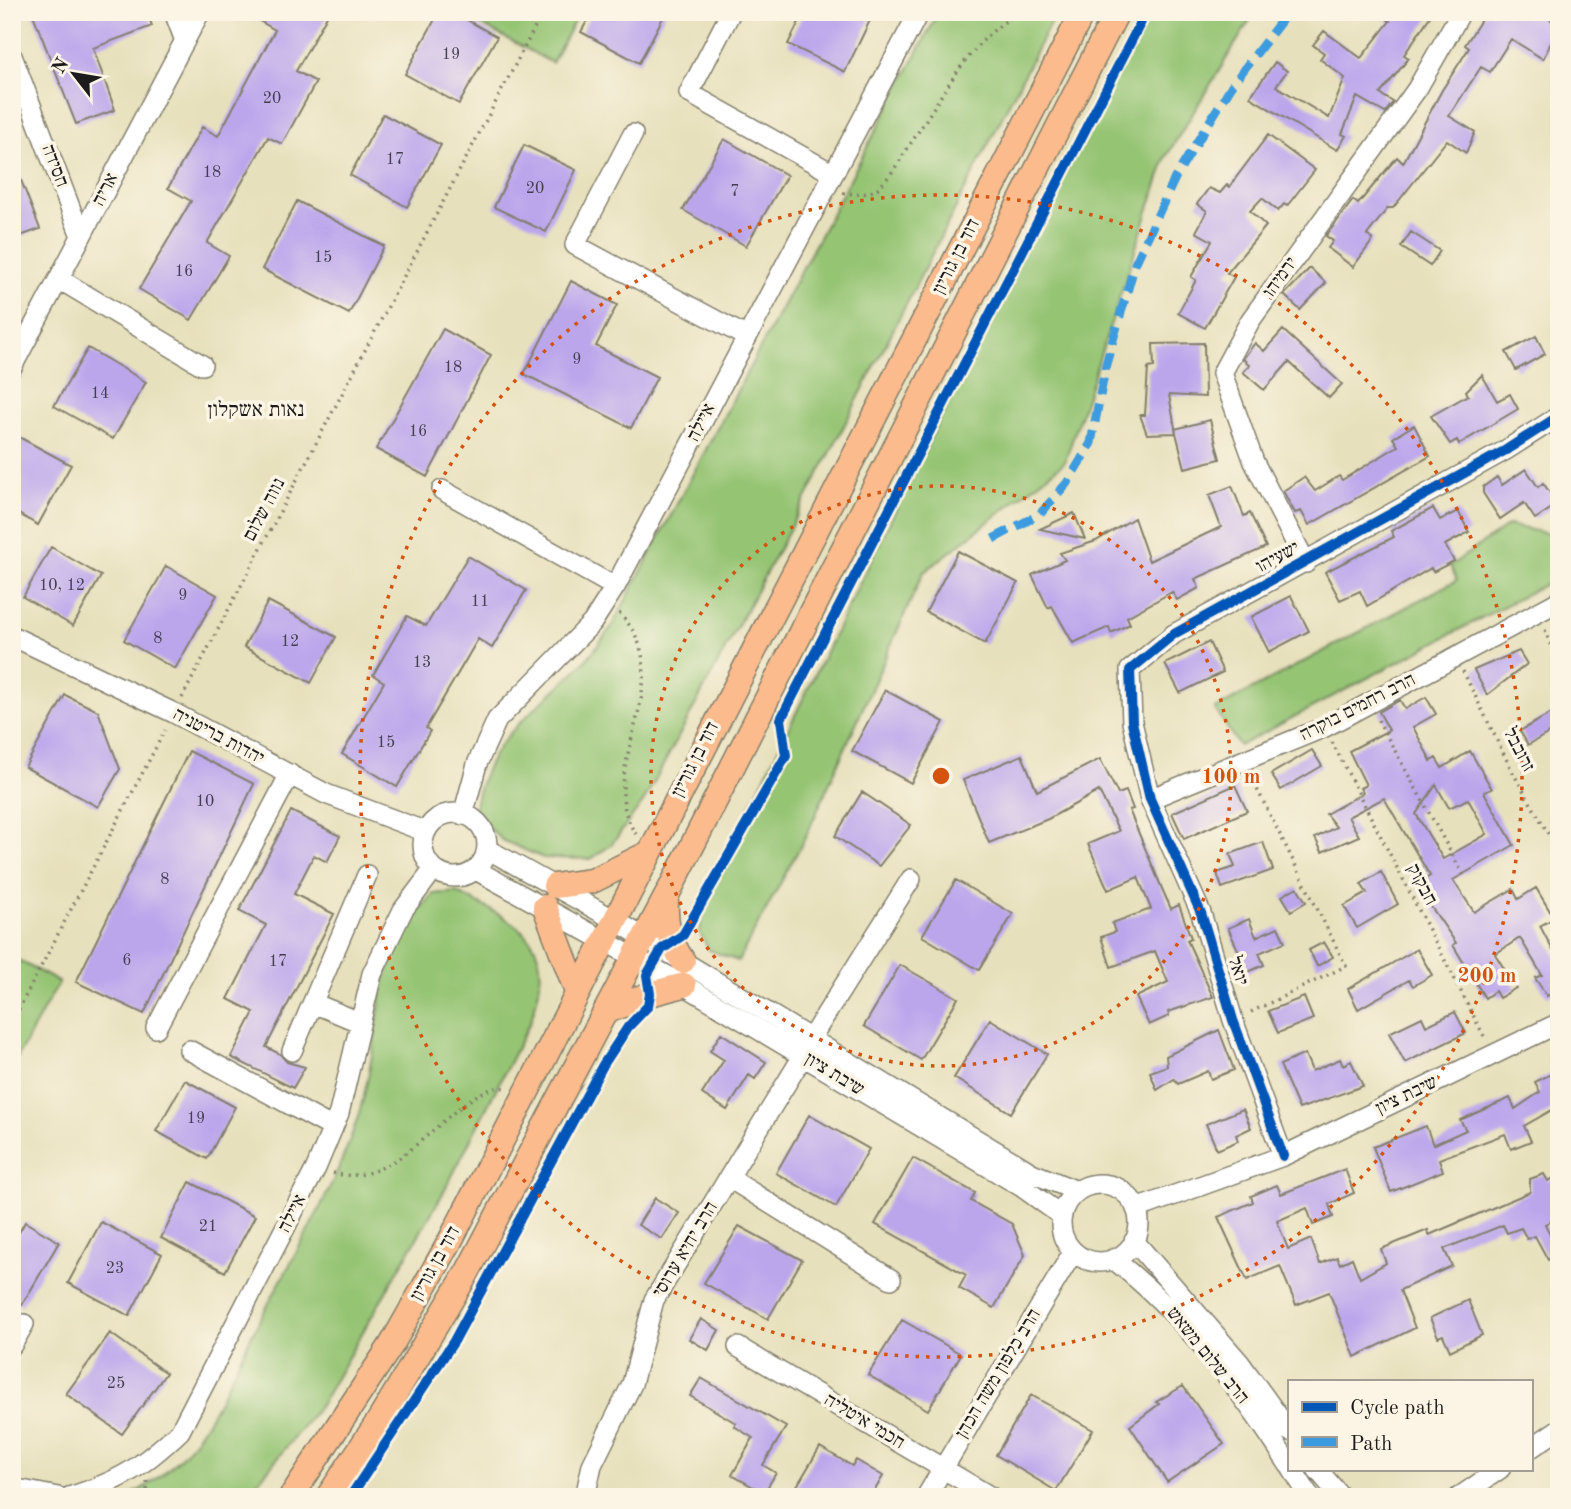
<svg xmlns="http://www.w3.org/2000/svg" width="1571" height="1509" font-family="'Old Standard TT','Frank Ruhl Libre',serif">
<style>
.green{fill:#95c473;stroke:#587048;stroke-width:2}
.building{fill:#bba6ec;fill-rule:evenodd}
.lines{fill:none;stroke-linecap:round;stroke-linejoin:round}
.minor-casing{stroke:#827e6c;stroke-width:22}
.major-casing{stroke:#827e6c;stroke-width:27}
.path{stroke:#827e6c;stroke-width:3.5;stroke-dasharray:2 5;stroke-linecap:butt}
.minor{stroke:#fff;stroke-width:19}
.major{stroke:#fbbb8c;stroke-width:24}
.quiet{stroke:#3c9bdf;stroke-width:9;stroke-dasharray:18 9;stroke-linecap:butt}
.cycleway-casing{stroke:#fcf5e5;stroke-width:15}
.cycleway{stroke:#0057b8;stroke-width:10}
.ring{fill:none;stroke:#d4530e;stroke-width:3.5;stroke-dasharray:3.5 7}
.labels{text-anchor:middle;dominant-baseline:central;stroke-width:7;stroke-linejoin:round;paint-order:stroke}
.number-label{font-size:16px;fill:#443e50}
.street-label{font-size:19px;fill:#1c1c1c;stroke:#fcf5e5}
.neighbourhood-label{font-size:21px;fill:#1c1c1c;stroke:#fcf5e5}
.centre{fill:#d4530e;stroke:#fcf5e5;stroke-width:3.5}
.ring-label{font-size:21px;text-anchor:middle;font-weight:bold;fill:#d4530e;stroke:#fcf5e5;stroke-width:7;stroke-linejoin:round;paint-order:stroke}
</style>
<rect width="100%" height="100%" fill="#fcf5e5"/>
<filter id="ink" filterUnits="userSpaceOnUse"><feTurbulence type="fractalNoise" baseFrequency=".0143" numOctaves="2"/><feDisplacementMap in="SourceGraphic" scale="14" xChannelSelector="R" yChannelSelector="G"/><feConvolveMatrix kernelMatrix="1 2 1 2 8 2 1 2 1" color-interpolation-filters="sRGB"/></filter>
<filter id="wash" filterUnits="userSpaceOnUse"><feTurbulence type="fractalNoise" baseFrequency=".00686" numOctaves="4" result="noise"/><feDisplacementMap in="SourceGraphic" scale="28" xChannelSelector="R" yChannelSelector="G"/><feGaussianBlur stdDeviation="1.57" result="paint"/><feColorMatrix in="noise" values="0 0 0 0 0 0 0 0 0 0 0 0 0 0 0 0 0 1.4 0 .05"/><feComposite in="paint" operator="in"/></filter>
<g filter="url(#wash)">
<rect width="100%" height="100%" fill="#e7e0bc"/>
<path class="green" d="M458,12H579L552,63Z
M939,12H1056L828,457L644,801L611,845L591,859L543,858L502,840L474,814C483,739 534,714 582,664C593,653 602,639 612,626Z
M1147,12H1255L1166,157L1065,462L923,573L806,836L738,961L709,950L700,933L702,905L987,323Z
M1508,525L1555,535L1559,533V577L1239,746L1215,709L1457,580L1450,566Z
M456,892C523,926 560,939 530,1022L446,1188L321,1404L246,1497H128C150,1485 169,1471 186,1451C212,1421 235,1367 254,1331C293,1255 343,1179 364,1095C384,1016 370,960 433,894Z
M12,957L59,982L12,1067Z"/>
<g id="blocks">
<path class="building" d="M32,12H147L152,26L93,48L115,110L76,124Z
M244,12H329L296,71L316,82L282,144L268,137L207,243L229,256L191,320L139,289L191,201L168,188L202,127L218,136L275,30Z
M439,12H453L497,37L459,104L405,74Z
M592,12H666L639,63L581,32Z
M804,12H874L845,72L788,44Z
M1376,12H1433L1404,55L1409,58L1380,94L1393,102L1385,113L1357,97L1342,134L1346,136L1337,150L1250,97L1275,62L1287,71L1276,86L1329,118L1345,78L1320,59L1324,53L1313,45L1324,31L1361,58L1390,21Z
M1486,12H1540L1559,26L1543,59L1511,39L1490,72L1481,67L1449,116L1475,132L1466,153L1447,140L1393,208H1388L1367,235L1373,240L1353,267L1328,248L1333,241L1326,236L1353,200L1358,204L1397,157L1403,163L1442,90L1469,48L1465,45Z
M383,114L441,145L407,207L350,175Z
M1268,135L1315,170L1287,206L1284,204L1278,211L1262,198L1250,211L1266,226L1227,273L1234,277L1205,328L1178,313L1196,280L1191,277L1212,241L1196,232L1207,211L1197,204L1209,188L1220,193L1227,185L1229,187Z
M724,139L787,175L746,246L683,210Z
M524,145L576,170L546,232L494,207Z
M12,157L40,229L12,239Z
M297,201L384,246L349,314L262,269Z
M1411,232L1440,251L1430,266L1401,247Z
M1310,268L1326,283L1300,310L1284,295Z
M571,281L617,305L596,346L657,377L631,428L524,374Z
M443,329L491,355L427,477L376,449Z
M1283,330L1342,384L1329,398L1289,362L1264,390L1243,372L1250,365L1243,359L1255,343L1264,351Z
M1536,336L1545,354L1516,370L1506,352Z
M1204,343L1205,397L1169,395L1176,433L1147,434L1140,415H1145L1148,368L1154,367L1153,344Z
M88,348L146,382L113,439L54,406Z
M1482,375L1497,401L1510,394L1518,409L1459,444L1457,440L1450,444L1431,416L1468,395L1466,391Z
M1210,420L1220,459L1185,468L1175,429Z
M1414,425L1430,456L1309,525L1301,511L1295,513L1283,491L1304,477L1315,491L1339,476L1342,480L1398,446L1393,438Z
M19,437L71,465L38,525L12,510V449Z
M1526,469L1538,487L1543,483L1558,504L1535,519L1524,503L1500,519L1483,493V487L1497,477L1502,485Z
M1232,486L1244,516L1250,513L1266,547L1195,579L1199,588L1177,600L1172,592L1127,617L1130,624L1111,633L1109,627L1073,643L1052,606L1048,608L1032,575L1065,560L1060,553L1096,541L1134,518L1149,561L1221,527L1209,495Z
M1433,508L1440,520L1458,511L1469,532L1445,545L1454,561L1433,572L1431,568L1367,606L1360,591L1340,600L1325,572L1394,537L1391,531Z
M1074,513L1085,539L1040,529Z
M51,547L101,576L73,626L23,597Z
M958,551L1018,583L985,644L926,612Z
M468,556L526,590L492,648L478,639L426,728L430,731L397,787L342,754L384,682L373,675L407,616L426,626Z
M166,566L217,595L175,669L124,640Z
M1291,596L1309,631L1269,652L1251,617Z
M268,601L336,637L311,683L244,647Z
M1209,642L1223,672L1180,693L1165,664Z
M1519,651L1527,664L1487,695L1474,670Z
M885,690L944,722L911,783L852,751Z
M65,695L98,711L120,769L98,807L25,767Z
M1426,697L1436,714L1413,727L1431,761L1436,758L1442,768L1470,751L1492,789L1484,792L1514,845L1453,880L1474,912L1513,889L1518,899L1536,888L1554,918L1540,926L1559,962V1003L1553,993L1547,996L1535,978L1542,975L1520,938L1495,954L1516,988L1499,998L1495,991L1485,998L1453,945L1456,943L1416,885L1430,876L1384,798L1348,817L1359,836L1322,852L1315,838L1336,827L1326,814L1363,793L1360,788L1366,785L1349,751L1389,730L1379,712L1400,700L1405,709ZM1436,785L1449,808L1468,799L1487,834L1443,859L1416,814Z
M1559,709V727L1528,745L1520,731Z
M1312,750L1322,766L1281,790L1271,774Z
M189,751L254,784L144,1014L76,982Z
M1022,755L1037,791L1100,759L1118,794L1126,791L1133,809L1129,810L1163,891L1171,909L1179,905L1191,938L1187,940L1213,997L1168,1012L1169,1016L1149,1025L1136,997L1168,982L1155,951L1111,967L1101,937L1115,932L1112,923L1151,909L1138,877L1108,890L1088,844L1119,831L1099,791L1048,819L989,843L963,780Z
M1235,785L1247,811L1184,839L1172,813Z
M862,792L911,825L879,866L835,836Z
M291,811L340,836L327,862L314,855L294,894L334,914L266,1047L280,1054L287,1062L305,1067L293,1088L231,1057L254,1012L228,999L266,925L239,911Z
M1263,842L1273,870L1222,888L1217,873L1235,867L1230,854Z
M1381,872L1398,904L1357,928L1344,906L1367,893L1361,884Z
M956,880L1013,914L979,970L922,936Z
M1297,887L1306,902L1291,911L1282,896Z
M1249,919L1256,937L1278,927L1285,942L1259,953L1264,965L1248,972L1228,928Z
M1324,942L1333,957L1317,966L1309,950Z
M1417,949L1432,975L1413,986L1409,980L1358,1009L1348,989Z
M900,965L958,998L921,1060L864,1026Z
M1304,997L1313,1019L1278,1033L1268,1011Z
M1455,1012L1466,1033L1405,1063L1389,1033L1422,1017L1426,1026Z
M990,1019L1047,1054L1011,1113L954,1078Z
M1219,1030L1234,1070L1211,1079L1208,1071L1178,1084L1174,1079L1157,1090L1150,1072L1167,1066L1166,1056Z
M721,1033L766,1062L755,1079L749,1075L727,1110L702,1094L724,1060L710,1051Z
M1305,1054L1312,1071L1340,1059L1343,1065L1351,1061L1363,1086L1299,1109L1280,1065Z
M1559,1070V1106L1524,1126L1531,1141L1511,1149L1505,1134L1439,1159L1443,1171L1391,1192L1373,1147L1426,1126L1433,1145L1466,1130L1460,1120L1510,1098L1515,1109L1540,1092L1535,1082Z
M185,1080L235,1107L207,1159L156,1131Z
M1243,1109L1251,1128L1236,1135L1238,1141L1217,1150L1206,1124Z
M809,1115L869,1149L836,1207L776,1173Z
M913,1158L975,1193L971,1201L1012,1224L1025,1255L994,1308L959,1288L966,1275L875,1224Z
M1345,1169L1354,1193L1329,1204L1333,1217L1313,1225L1307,1208L1277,1221L1288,1249L1311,1239L1320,1264L1337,1257L1340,1264L1352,1258L1360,1278L1386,1263L1381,1249L1428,1230L1429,1235L1530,1192V1179L1544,1174L1548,1181L1559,1175V1218L1545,1224L1559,1254L1548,1260L1535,1236L1527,1239L1521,1228L1507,1233L1503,1225L1444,1249L1452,1266L1400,1290L1415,1328L1355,1357L1329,1292L1296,1305L1280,1266L1247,1280L1218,1217L1253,1202L1251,1196L1277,1185L1281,1194Z
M190,1182L255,1216L225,1272L161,1238Z
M655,1198L679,1213L662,1239L638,1225Z
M25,1222L59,1242L22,1305L12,1299V1245Z
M101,1222L162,1254L129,1316L68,1283Z
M739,1226L802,1260L768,1319L704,1283Z
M1468,1300L1482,1335L1450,1351L1443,1335L1438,1337L1430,1318Z
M701,1319L719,1330L708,1350L689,1339Z
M902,1320L961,1354L928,1410L868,1375Z
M110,1333L166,1373L122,1434L66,1394Z
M701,1378L786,1427L763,1465L776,1473L764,1493L732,1475L753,1438L734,1426L736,1423L690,1396Z
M1183,1386L1224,1444L1167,1482L1130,1426L1159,1404L1156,1402Z
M1031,1395L1093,1430L1056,1491L996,1455Z
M820,1447L852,1466L856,1460L883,1476L871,1497H814L797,1486Z"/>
</g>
</g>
<g filter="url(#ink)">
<use href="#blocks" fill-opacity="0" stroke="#827e6c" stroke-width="2"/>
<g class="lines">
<g class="minor-casing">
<path id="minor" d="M174,12L185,41
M731,12L689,93L832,173
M12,56L81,236
M633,134L575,245L747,337
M59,279L202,365
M12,367L200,12
M442,490L615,587
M1306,563L1254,462L1222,373L1250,321L1417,89L1461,12
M12,636L174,713L326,794L426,832
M1150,799L1325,727L1559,601
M423 845a32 32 0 1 1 64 0a32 32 0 1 1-64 0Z
M463,815L477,764L497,720L592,623L615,587L919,12
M487,849L613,919L1032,1173L1077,1191
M476,870L684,985L1022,1187L1062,1216
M313,1003L359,1022
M156,1028L290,774
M811,1038L911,879
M189,1050L333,1128
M292,1051L367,875
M1283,1156L1233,1020L1201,913L1150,799L1132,722L1130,670L1174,634L1506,450L1559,416
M729,1178L891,1279
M1061 1223a39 39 0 1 1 78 0a39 39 0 1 1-78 0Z
M1136,1209L1283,1156L1559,1023
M1134,1241L1240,1363L1289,1431
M1113,1259C1185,1315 1240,1389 1289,1465
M12,1345L24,1324
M738,1347L991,1497
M1531,1448L1559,1429
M1292,1469L1310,1497
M1317,1469L1341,1497
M12,1488L58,1497
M69,1497C120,1481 141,1468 180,1431L316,1168L339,1113L372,974L403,910L434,869
M585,1497L592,1465L632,1384L654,1300L803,1056
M926,1497L1073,1252
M1459,1497L1500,1469"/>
</g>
<g class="major-casing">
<path id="major" d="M555,886L592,881L647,854
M666,900C665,924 669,941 683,961
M545,907L577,992
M605,1012L650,994L684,985
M291,1497L392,1344L449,1243L1083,12
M328,1497L380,1419L467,1273L666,897L1117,12"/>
</g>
<path class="path" d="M522,12L538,20
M843,193C855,194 868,196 879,187C892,175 901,158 911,143C942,97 969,40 1020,12
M619,613C686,679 590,770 636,834
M1545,630L1559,663
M1463,671L1512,771L1559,852
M182,698L543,12
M1378,720L1465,878
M1332,742L1486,1040
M1251,1012L1346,966L1251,777
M12,1022L165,730
M333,1173C404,1193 457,1080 507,1088
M147,1497V1481"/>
<use href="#minor" class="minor"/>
<use href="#major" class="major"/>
<path class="quiet" d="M993,539L1040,514L1067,483L1091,443L1106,364L1135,264L1175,178L1232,85L1288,12"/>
<g class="cycleway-casing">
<path id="cycleway" d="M1283,1156L1233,1020L1201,913L1150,799L1132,722L1130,670L1174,634L1506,450L1559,416
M350,1497L454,1341L603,1065L628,1027L648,1006L650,994L647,975L662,949L683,935L786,756L781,719L1146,12"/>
</g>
<use href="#cycleway" class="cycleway"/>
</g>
</g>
<g class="ring">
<circle cx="941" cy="776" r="290"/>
<circle cx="941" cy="776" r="581"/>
</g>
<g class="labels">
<g class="number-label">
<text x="451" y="55">19</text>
<text x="272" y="99">20</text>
<text x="395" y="160">17</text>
<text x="212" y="173">18</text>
<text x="535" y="189">20</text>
<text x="735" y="192">7</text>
<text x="323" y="258">15</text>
<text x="184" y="272">16</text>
<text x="577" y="360">9</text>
<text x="453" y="368">18</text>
<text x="100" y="394">14</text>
<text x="418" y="432">16</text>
<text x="62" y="586">10, 12</text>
<text x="183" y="596">9</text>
<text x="480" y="602">11</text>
<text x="158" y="639">8</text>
<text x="290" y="642">12</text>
<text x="422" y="663">13</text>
<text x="386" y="743">15</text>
<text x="205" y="802">10</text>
<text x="165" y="880">8</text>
<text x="127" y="961">6</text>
<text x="278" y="962">17</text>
<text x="196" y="1119">19</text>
<text x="208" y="1227">21</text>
<text x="115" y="1269">23</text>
<text x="116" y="1384">25</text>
</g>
<g class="street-label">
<text transform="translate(54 166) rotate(69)">חסידה</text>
<text transform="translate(106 190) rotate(-62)">אריה</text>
<text transform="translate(957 257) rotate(-63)">דוד בן גוריון</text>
<text transform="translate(1281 278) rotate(-54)">ירמיהו</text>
<text transform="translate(702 423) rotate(-63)">איילה</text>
<text transform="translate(265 510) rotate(-62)">נווה שלום</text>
<text transform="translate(1278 558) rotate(-28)">ישעיהו</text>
<text transform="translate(1358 708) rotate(-27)">הרב רחמים בוקרה</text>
<text transform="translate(218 737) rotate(28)">יהדות בריטניה</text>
<text transform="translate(1518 750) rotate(63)">זרובבל</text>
<text transform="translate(696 760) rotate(-63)">דוד בן גוריון</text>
<text transform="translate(1421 885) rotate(62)">חבקוק</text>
<text transform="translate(1237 971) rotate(73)">יואל</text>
<text transform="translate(834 1075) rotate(31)">שיבת ציון</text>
<text transform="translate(1407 1096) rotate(-26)">שיבת ציון</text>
<text transform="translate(293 1214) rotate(-63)">איילה</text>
<text transform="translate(686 1250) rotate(-59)">הרב יחיא ערוסי</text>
<text transform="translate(436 1264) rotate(-61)">דוד בן גוריון</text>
<text transform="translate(1207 1356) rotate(51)">הרב שלום משאש</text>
<text transform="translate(999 1374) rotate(-59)">הרב כלפון משה הכהן</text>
<text transform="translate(864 1422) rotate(31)">חכמי איטליה</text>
</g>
<g class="neighbourhood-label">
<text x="256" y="410">נאות אשקלון</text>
</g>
</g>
<circle cx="941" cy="776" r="10" class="centre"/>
<g class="ring-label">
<text x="1231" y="783">100 m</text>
<text x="1487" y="982">200 m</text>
</g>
<rect width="1571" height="1509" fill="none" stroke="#fcf5e5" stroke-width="42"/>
<rect x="1288" y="1380" width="245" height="91" fill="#fcf5e5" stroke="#a29e95" stroke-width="2"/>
<rect x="1302" y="1402" width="35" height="10" fill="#0057b8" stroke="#a29e95" stroke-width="2"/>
<text x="1350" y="1414" font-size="21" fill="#1c1c1c">Cycle path</text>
<rect x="1302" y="1437" width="35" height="10" fill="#3c9bdf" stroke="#a29e95" stroke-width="2"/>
<text x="1350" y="1450" font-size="21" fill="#1c1c1c">Path</text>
<g transform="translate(74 74) rotate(301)" stroke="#fcf5e5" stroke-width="5" paint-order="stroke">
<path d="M0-5L12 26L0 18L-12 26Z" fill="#1c1c1c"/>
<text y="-10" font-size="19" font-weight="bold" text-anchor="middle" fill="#1c1c1c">N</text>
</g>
</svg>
